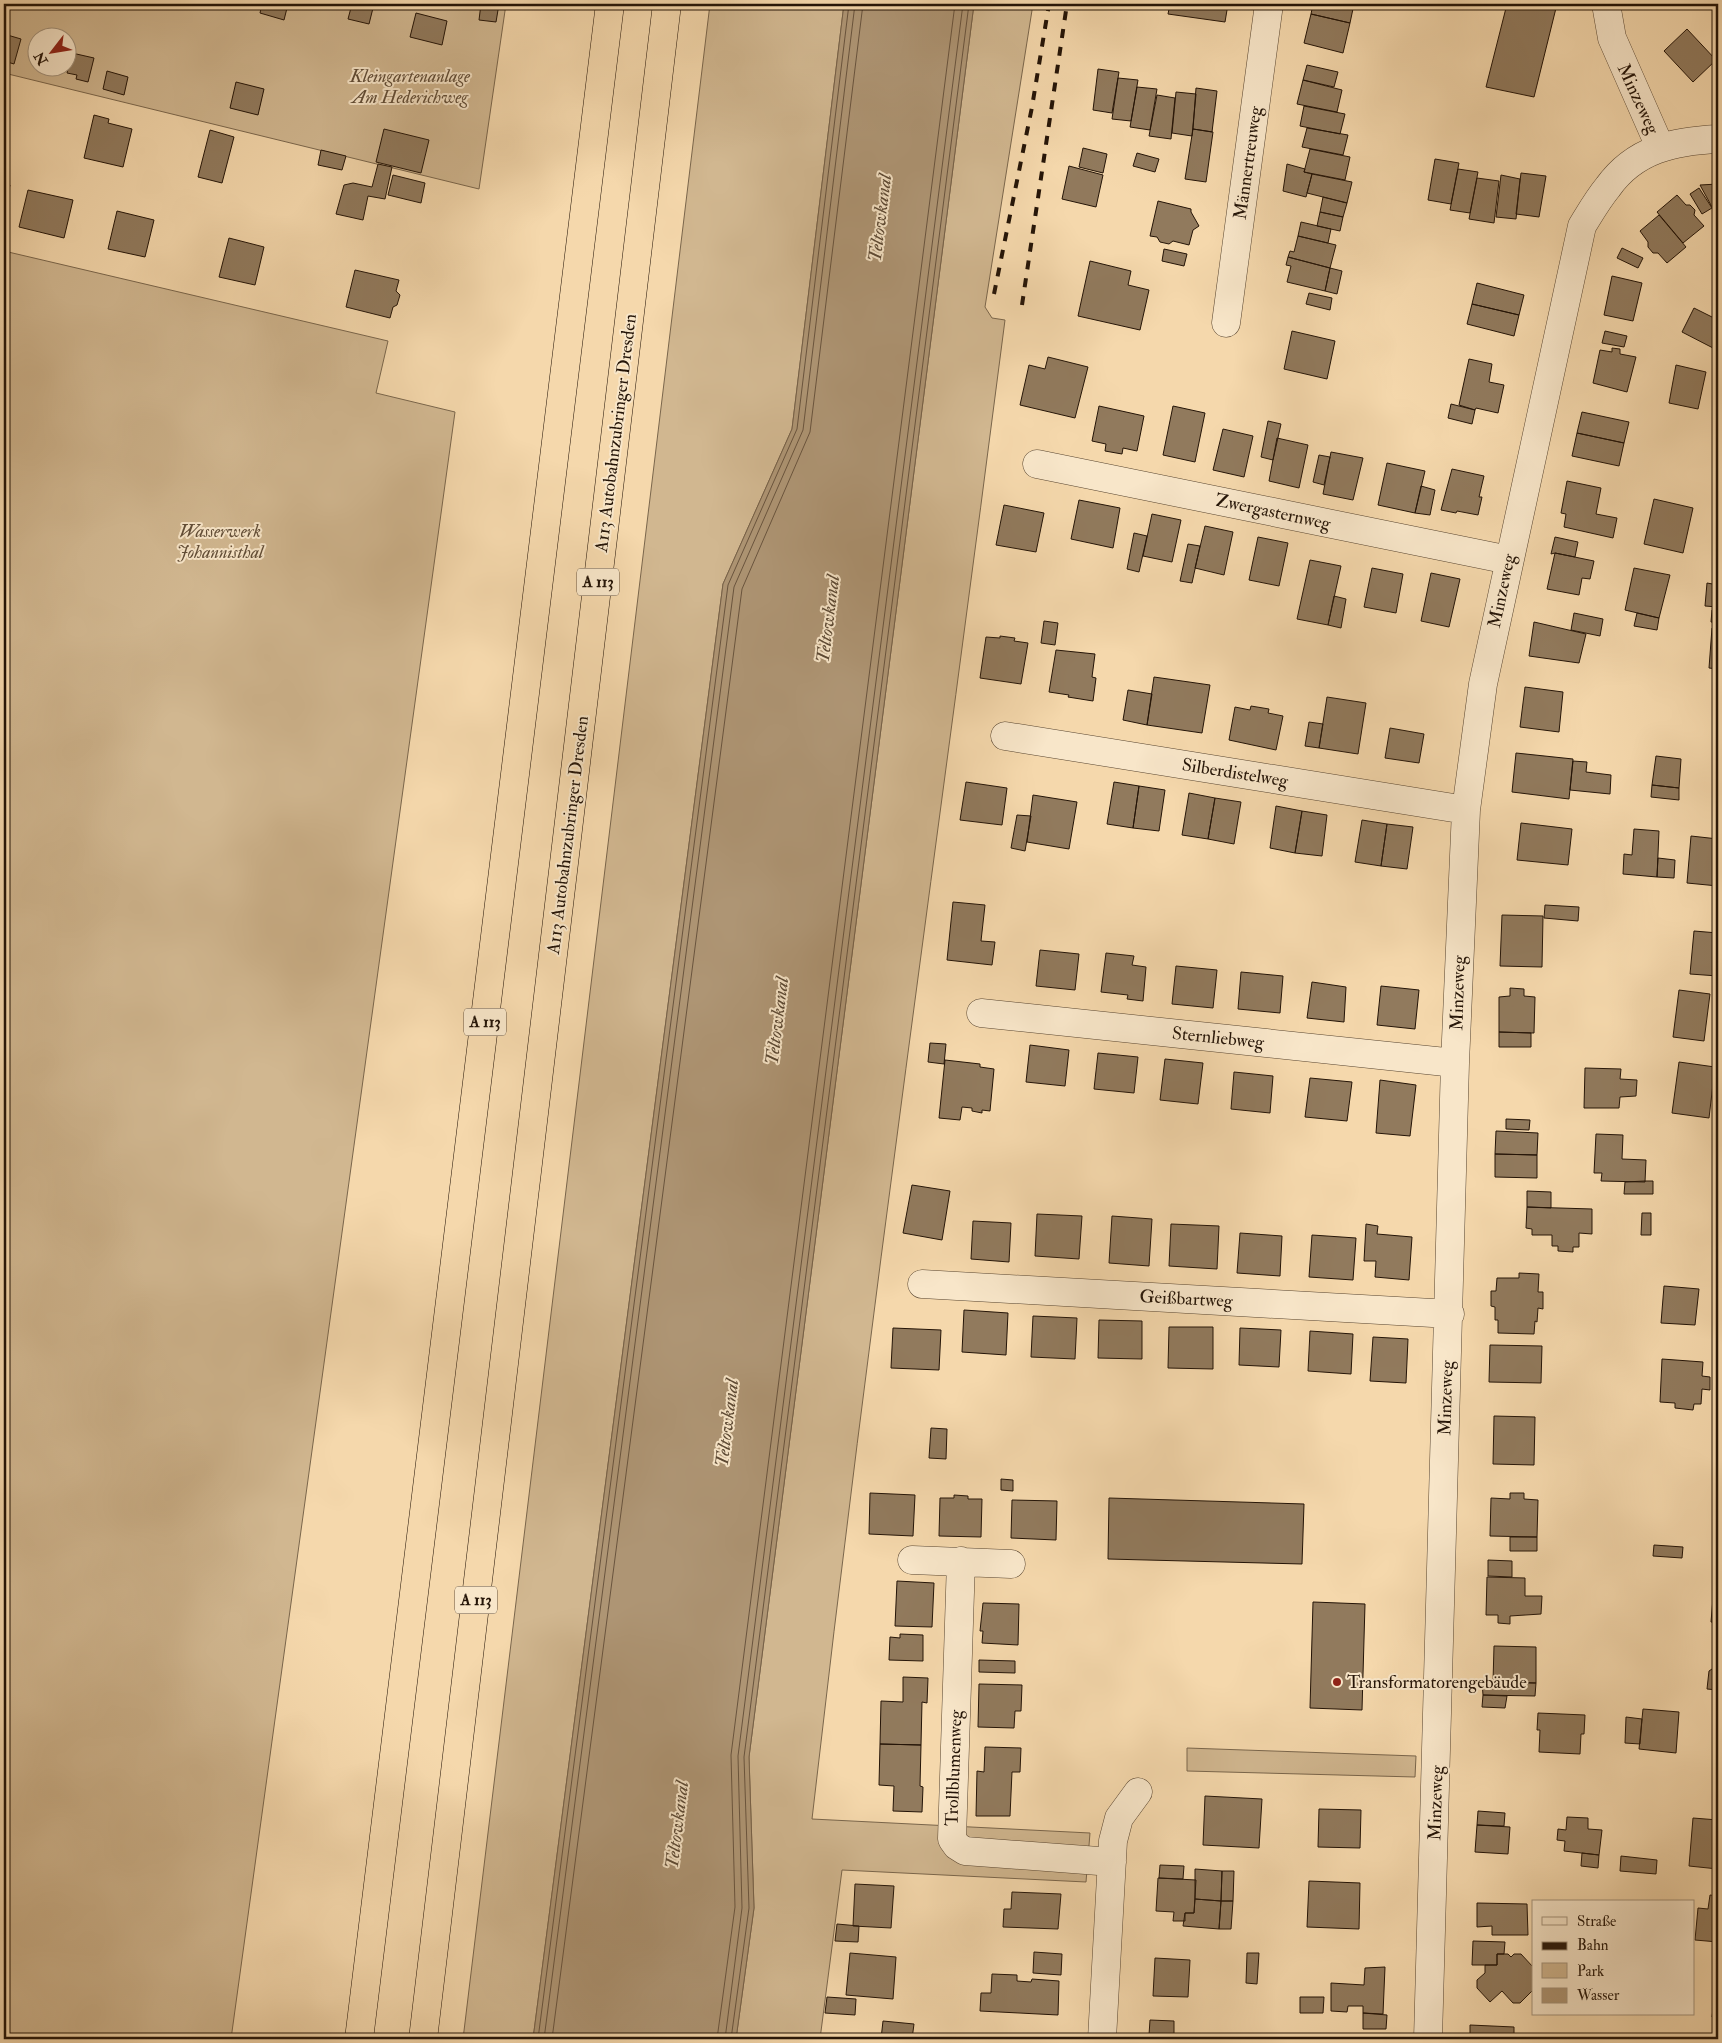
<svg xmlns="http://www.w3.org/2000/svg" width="1722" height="2043" font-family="'IM FELL Double Pica',serif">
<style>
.green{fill:#d1b790;stroke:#7a664c;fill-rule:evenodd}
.water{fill:#ae9574;stroke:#776148}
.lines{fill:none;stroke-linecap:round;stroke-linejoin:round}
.shore{stroke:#69543e;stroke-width:1}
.building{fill:#917a5d;stroke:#241407}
.minor-casing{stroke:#584530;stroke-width:29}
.motorway-casing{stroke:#241407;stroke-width:29}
.minor{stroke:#f8e6c9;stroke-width:28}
.motorway{stroke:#f5d8ac;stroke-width:28}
.rail{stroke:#241407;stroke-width:4;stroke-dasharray:9 9;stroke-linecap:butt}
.poi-dot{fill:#8f2418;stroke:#f8e6c9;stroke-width:2}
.labels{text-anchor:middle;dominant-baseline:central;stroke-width:4;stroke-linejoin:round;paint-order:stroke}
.shield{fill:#f8e6c9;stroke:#645341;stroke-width:1}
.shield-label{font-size:16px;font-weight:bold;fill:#241407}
.park-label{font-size:18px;font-style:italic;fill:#614d37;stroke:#f8e6c9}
.street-label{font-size:18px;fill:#241407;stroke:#f8e6c9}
.poi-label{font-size:18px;fill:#241407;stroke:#f8e6c9;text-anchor:start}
.water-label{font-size:19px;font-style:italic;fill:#5b4833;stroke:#f8e6c9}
</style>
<rect width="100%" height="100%" fill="#f5d8ac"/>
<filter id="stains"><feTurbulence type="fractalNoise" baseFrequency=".004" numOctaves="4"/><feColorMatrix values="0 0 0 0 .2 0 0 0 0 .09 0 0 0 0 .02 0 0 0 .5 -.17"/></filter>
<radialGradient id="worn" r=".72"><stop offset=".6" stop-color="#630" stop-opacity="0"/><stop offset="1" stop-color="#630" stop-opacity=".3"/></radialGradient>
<path class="green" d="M4,4H506L479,189L4,73ZM38,38H68V68H38Z
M710,4H844L792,429L723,584L533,2039H463Z
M974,4H1033L985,307L992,318L1005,320C941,819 869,1318 812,1819L1090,1833L1086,1882L842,1870L820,2039H736L754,1908L749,1757Z
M4,251L388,341L376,393L455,412L231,2039H4Z
M1187,1748L1416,1756L1415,1777L1187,1771Z"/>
<path class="water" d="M844,4H974L749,1757L754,1908L736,2039H533L723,584L792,429Z"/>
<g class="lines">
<path class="shore" d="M538,2039L728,585L797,429L849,4
M544,2039L734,587L803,430L855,4
M552,2039L742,589L810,432L863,4
M717,2039L735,1907L731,1755L955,4
M725,2039L742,1908L738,1756L963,4
M731,2039L749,1908L744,1757L969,4"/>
</g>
<path class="building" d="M262,4H288L284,20L260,13Z
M352,4L373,8L369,24L348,19Z
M481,4H499L496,22L479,20Z
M1170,4H1228L1225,22L1168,14Z
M1313,4H1354L1350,23L1311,14Z
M1507,4H1557L1534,97L1486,87Z
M416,13L447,21L442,45L410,37Z
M1311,14L1350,23L1343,53L1304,43Z
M1687,29L1716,60L1693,82L1664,51Z
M4,34L21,39L14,64L4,61Z
M72,53L94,58L88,82L76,79L77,75L67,73Z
M1307,65L1338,72L1334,87L1303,80Z
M1098,69L1119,72L1112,113L1093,110Z
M107,71L128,77L124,95L103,89Z
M1118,78L1138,80L1131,121L1112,119Z
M1303,80L1342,90L1337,112L1297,104Z
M236,82L264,89L258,115L230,108Z
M1137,87L1157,89L1150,130L1130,127Z
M1196,88L1217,91L1212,132L1193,129Z
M1176,92L1196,94L1192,136L1172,133Z
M1157,95L1175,98L1171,139L1149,136Z
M1304,106L1345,114L1340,134L1300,126Z
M94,115L109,119L108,123L132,129L123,167L84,158Z
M1307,128L1348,135L1343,155L1302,147Z
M384,129L429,140L421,173L376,162Z
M1193,129L1213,132L1206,182L1185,179Z
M210,130L234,137L222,183L198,177Z
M1083,148L1107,154L1103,173L1079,167Z
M1310,149L1350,157L1345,180L1304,172Z
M321,150L346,156L342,170L318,165Z
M1137,153L1159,159L1155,172L1133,166Z
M1435,159L1459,163L1451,204L1428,200Z
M378,164L392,167L385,199L368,196L363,220L336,214L344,185L353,183L372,187Z
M1287,164L1305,169L1304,172L1312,174L1306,197L1283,191Z
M1069,166L1103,175L1096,207L1062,199Z
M1458,169L1478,172L1470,213L1450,210Z
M1521,173L1546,176L1539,217L1516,214Z
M1312,174L1352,182L1347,203L1307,193Z
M393,175L425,183L421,203L388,195Z
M1501,175L1520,179L1516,219L1496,217Z
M1477,178L1499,181L1494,223L1469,219Z
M4,184L10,185L4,209Z
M1718,184V207H1712L1700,185Z
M1699,188L1712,208L1702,214L1690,194Z
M28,190L73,200L64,238L19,227Z
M1677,195L1686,205H1690L1695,210L1694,215L1704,226L1683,243L1657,212Z
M1323,197L1347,203L1343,217L1320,212Z
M1158,201L1191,209V212L1199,226L1193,230L1189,245L1173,241L1169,244L1160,242L1157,237L1150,236Z
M117,211L154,220L145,257L108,249Z
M1320,212L1343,217L1340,231L1317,226Z
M1659,215L1686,247L1667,263L1658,253H1653L1648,247V242L1640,231Z
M1301,222L1331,229L1328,243L1298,236Z
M1298,236L1336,245L1330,268L1288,257L1290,251L1294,252Z
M229,238L264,247L255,285L219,277Z
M1622,248L1643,258L1638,268L1617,258Z
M1164,249L1187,254L1184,266L1162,261Z
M1288,257L1330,268L1325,291L1287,282L1291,266L1286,265Z
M1090,261L1131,271L1128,285L1149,290L1140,330L1078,316Z
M1330,268L1342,271L1337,294L1325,291Z
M355,270L399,280L396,291L400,295L397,305L393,307L390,318L346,307Z
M1612,276L1642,283L1633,321L1604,315Z
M1477,283L1524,295L1519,315L1472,304Z
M1309,293L1332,298L1330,310L1306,304Z
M1472,304L1519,315L1514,336L1467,324Z
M1694,308L1718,320V336L1713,348L1682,332Z
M1292,331L1335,341L1327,379L1284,369Z
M1605,331L1627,336L1624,347L1602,343Z
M1612,348L1620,349V354L1636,357L1627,392L1593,383L1600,350L1612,352Z
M1048,357L1088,367L1075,418L1020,405L1029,365L1045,369Z
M1469,359L1492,364L1489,382L1504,385L1498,413L1476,408L1475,410L1459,405Z
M1676,365L1706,372L1698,409L1669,403Z
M1451,404L1475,410L1472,424L1448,418Z
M1099,406L1144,416L1137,451L1123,448L1122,454L1105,451L1106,444L1092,441Z
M1173,406L1205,413L1195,462L1163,455Z
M1582,412L1629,422L1624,443L1577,433Z
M1268,421L1281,424L1273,460L1261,457Z
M1223,429L1253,436L1244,477L1213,470Z
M1577,433L1624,443L1619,466L1572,456Z
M1277,438L1308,445L1299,488L1269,481Z
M1331,452L1363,458L1353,500L1323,494Z
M1319,455L1330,457L1324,485L1313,482Z
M1387,463L1425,471L1415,513L1378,505Z
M1452,469L1484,476L1479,497H1482L1478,515L1457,511L1456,513L1441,510Z
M1567,481L1601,488L1596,514L1617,518L1613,538L1564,527L1566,514L1561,513Z
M1421,486L1435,490L1430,515L1415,513Z
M1654,499L1693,508L1683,553L1644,544Z
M1079,500L1120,508L1113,548L1071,539Z
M1004,505L1044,513L1036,552L996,545Z
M1152,514L1181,520L1172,562L1143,556Z
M1205,526L1233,532L1224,575L1195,568Z
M1134,533L1147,536L1139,572L1127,569Z
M1258,537L1288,543L1279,586L1249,580Z
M1555,537L1578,542L1575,557L1555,553L1551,554Z
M1188,544L1200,546L1192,583L1180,581Z
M1555,553L1594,561L1590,579L1582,578L1579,595L1547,589Z
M1310,560L1341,566L1328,625L1297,619Z
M1372,568L1403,574L1396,613L1364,607Z
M1634,568L1670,575L1659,618L1625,610Z
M1431,573L1460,579L1449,627L1421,621Z
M1707,583L1718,585V607L1705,606Z
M1334,596L1346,599L1341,628L1328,625Z
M1712,610L1718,611V623L1711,622Z
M1574,613L1603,619L1600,636L1571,630Z
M1637,613L1659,618L1657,630L1634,626Z
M1044,621L1058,623L1055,645L1041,643Z
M1534,622L1586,634L1579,663L1529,656Z
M1712,628L1718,629V669L1709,668Z
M1000,636L1015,638L1014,641L1028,643L1021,684L980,678L986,637L1000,638Z
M1056,650L1095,654L1092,677L1096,678L1093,701L1068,697L1069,695L1049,692Z
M1154,677L1210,685L1202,733L1147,725Z
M1525,687L1563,692L1559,732L1520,727Z
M1128,690L1152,694L1147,725L1123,720Z
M1327,697L1366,703L1358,754L1319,748Z
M1251,706L1269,709L1268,713L1283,716L1276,750L1229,740L1235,707L1250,710Z
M1309,722L1323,724L1319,748L1305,746Z
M1390,728L1424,734L1419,763L1385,758Z
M1516,753L1573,759L1569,799L1512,792Z
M1656,756L1681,759L1679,788L1652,785Z
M1573,761L1587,762L1586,772L1611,775L1610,794L1570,790Z
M966,782L1007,788L1002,825L960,820Z
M1114,782L1139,786L1133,828L1107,824Z
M1652,785L1679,788V800L1651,797Z
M1139,786L1165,790L1159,831L1133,828Z
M1189,793L1215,798L1208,839L1182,835Z
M1033,795L1077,802L1069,849L1027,842Z
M1215,798L1241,802L1234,844L1208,839Z
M1276,806L1302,811L1295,853L1270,848Z
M1302,811L1327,815L1322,856L1295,853Z
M1017,815L1031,816L1025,851L1011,848Z
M1362,820L1387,824L1381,866L1355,862Z
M1521,823L1572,829L1568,865L1517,860Z
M1387,824L1413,827L1407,869L1381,866Z
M1634,829L1659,831L1657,877L1623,874L1624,854L1632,855Z
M1691,836L1718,839V886L1687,883Z
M1658,858L1675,860L1674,878L1657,877Z
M953,902L985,905L981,941L995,942L992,965L947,960Z
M1545,905L1579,907L1578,921L1544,918Z
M1502,915L1543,916L1542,967L1500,966Z
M1694,931L1718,933V976L1690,974Z
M1040,950L1079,954L1075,990L1036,986Z
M1106,953L1134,956L1132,965L1146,967L1143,1001L1127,999L1128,995L1101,992Z
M1176,966L1217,970L1213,1008L1172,1004Z
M1241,972L1283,976L1280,1013L1238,1009Z
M1312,982L1346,987L1344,1022L1307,1018Z
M1381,986L1419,990L1415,1029L1377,1025Z
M1510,988L1524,989V996L1535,997L1534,1033L1499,1032V997L1510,996Z
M1679,990L1710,994L1704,1041L1673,1037Z
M1499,1032L1531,1033V1047H1499Z
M930,1043L946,1044L944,1064L928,1062Z
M1030,1045L1069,1050L1065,1086L1026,1082Z
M1098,1053L1138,1057L1134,1093L1094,1089Z
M1165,1059L1203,1063L1198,1104L1160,1100Z
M945,1060L980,1064V1067L994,1069L990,1111L982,1110V1113L972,1111V1108L962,1107L960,1120L939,1118Z
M1679,1062L1715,1067L1709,1118L1672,1113Z
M1585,1068L1621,1069L1620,1079L1637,1080L1636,1096L1620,1097L1619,1108H1584Z
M1234,1072L1273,1076L1270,1113L1231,1109Z
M1310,1078L1352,1082L1347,1121L1305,1117Z
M1380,1080L1416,1085L1410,1136L1376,1133Z
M1506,1119L1530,1120L1529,1130L1506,1129Z
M1496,1131L1538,1133L1537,1155L1495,1154Z
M1596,1134L1623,1135L1622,1159L1646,1160L1645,1182L1601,1181L1602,1173H1594Z
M1495,1154L1537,1155V1178L1495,1177Z
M1645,1181H1653V1194H1624L1625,1182Z
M912,1185L950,1191L942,1240L903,1233Z
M1527,1191L1551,1192V1208L1527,1207Z
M1527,1207L1592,1209V1234L1579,1233V1247H1573V1252L1558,1251V1246H1552V1235H1532V1229L1526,1228Z
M1642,1213H1651V1235H1641Z
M1037,1214L1082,1216L1079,1259L1035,1256Z
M1112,1216L1152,1219L1149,1266L1109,1263Z
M973,1221L1011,1223L1009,1262L971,1259Z
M1171,1224L1219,1226L1217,1269L1169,1266Z
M1366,1224L1378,1226L1377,1234L1412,1237L1409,1280L1375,1277L1376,1261H1364Z
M1240,1233L1282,1236L1280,1276L1237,1273Z
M1312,1235L1356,1238L1353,1280L1309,1277Z
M1519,1273L1539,1274L1538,1292H1543V1309L1538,1308L1537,1322L1535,1321L1534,1334L1498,1333V1320H1495V1307L1491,1306V1291H1496L1497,1278H1519Z
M1664,1286L1699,1289L1695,1325L1661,1323Z
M964,1310L1008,1313L1006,1355L962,1352Z
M1033,1316L1077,1318L1075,1359L1031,1357Z
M1099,1320L1142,1321V1359L1098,1358Z
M1169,1327H1213V1369L1168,1368Z
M893,1328L941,1330L939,1370L891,1368Z
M1240,1328L1281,1330L1279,1367L1239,1365Z
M1310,1331L1353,1334L1351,1374L1308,1371Z
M1373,1337L1408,1339L1406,1383L1370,1381Z
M1490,1345L1542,1346L1541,1383L1489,1382Z
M1662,1359L1703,1362L1702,1376L1710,1377V1390L1702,1389L1701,1404H1694L1693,1410L1675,1408V1403L1660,1402Z
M1494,1416L1535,1417L1534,1465L1493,1464Z
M931,1428L947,1429L946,1459L929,1458Z
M1001,1479L1013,1480V1491L1001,1490Z
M870,1493L915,1495L913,1536L869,1534Z
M1510,1493H1524V1499L1538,1500L1537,1537L1490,1536L1491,1498L1510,1499Z
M954,1495L968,1496V1499H982L981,1537L939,1536L940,1498H954Z
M1109,1498L1304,1504L1302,1564L1108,1559Z
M1012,1500L1057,1501L1056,1540L1011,1538Z
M1510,1537H1537V1551H1510Z
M1654,1545L1683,1547L1682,1558L1653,1556Z
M1488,1560L1512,1561V1577L1488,1576Z
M1487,1577L1525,1578V1596H1542L1541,1614L1510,1616V1624L1498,1623V1615H1486Z
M897,1581L934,1583L932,1627L895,1626Z
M1713,1598H1718V1623L1711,1622Z
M1313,1602L1365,1604L1362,1710L1310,1708Z
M983,1603L1019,1604L1018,1645L982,1643L983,1631H980Z
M900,1634L923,1635V1661L889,1660L890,1637L900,1638Z
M1494,1646L1536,1647V1683L1493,1682Z
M979,1660L1015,1661V1673L979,1672Z
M1712,1669L1718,1670V1690L1707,1689L1709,1671Z
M903,1677L928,1678L927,1703L922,1702L921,1745L880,1744L881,1701L903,1702Z
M1482,1682L1536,1683L1535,1696L1483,1695Z
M979,1684L1022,1685L1021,1711H1015L1014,1728L978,1727Z
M1483,1695L1507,1696L1505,1708L1482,1707Z
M1643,1709L1679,1712L1676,1753L1639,1749Z
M1538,1713L1585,1715L1584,1734H1581L1580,1754L1539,1752L1540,1730H1537Z
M1626,1717L1642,1719L1640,1744L1625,1743Z
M880,1744L921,1745L920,1786L923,1787L922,1812L893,1811L894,1786L879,1785Z
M985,1747L1021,1748L1020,1772H1012L1010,1816H976L977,1771L984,1772Z
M1205,1796L1262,1799L1259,1848L1203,1845Z
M1319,1809L1361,1810L1360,1848L1318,1847Z
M1478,1811L1505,1813L1504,1826L1477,1825Z
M1567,1817L1588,1818V1829L1602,1830L1599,1855L1564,1851L1565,1841L1557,1840L1558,1829L1566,1830Z
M1693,1818L1718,1820V1869L1689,1866Z
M1477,1825L1510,1827L1508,1854L1475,1852Z
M1582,1853L1599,1855L1598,1868L1581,1866Z
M1621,1856L1657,1860L1656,1874L1620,1871Z
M1160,1865L1184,1866L1183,1879L1159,1878Z
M1195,1869L1222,1871L1221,1901L1195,1899Z
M1222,1871H1234L1233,1901H1221Z
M1158,1878L1196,1880L1194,1913H1185V1921H1173L1174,1912L1156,1911Z
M1309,1881L1360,1883L1359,1929L1307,1927Z
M855,1884L894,1886L891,1928L853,1926Z
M1012,1892L1061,1894L1058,1929L1003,1927L1004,1909H1011Z
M1710,1895L1718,1896V1942L1695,1940L1698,1908L1708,1909Z
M1195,1899L1221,1901L1219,1929L1183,1926L1185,1913H1194Z
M1221,1901H1233L1231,1929H1219Z
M1477,1903L1527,1904L1528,1935H1492V1926L1477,1927Z
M837,1924L859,1926L858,1942L835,1941Z
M1473,1941L1505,1942L1504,1954H1497V1965H1472Z
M1034,1952L1062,1954L1061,1975L1033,1973Z
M850,1953L896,1957L893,1999L846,1995Z
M1247,1953H1259L1257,1984L1246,1983Z
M1497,1954H1508L1511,1957L1514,1954H1521L1533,1967V1990L1520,2003H1513L1502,1991L1490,2002L1477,1988V1980L1485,1973V1965H1497Z
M1155,1958L1190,1960L1188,1997L1153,1996Z
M1385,1967L1383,2014L1363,2013V2006H1348L1347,2012L1331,2011V1983L1364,1985L1365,1968Z
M992,1974L1017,1975V1981L1031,1982L1032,1979L1059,1981L1058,2015L980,2011L981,1993H991Z
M1716,1983H1718V2018L1712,2017Z
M827,1997L856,1999L855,2015L825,2013Z
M1300,1997H1324L1323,2013H1300Z
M1363,2013L1387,2015L1386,2029H1363Z
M1150,2020L1174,2021V2036L1149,2035Z
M883,2021L914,2024L912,2039H881Z
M1470,2025L1514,2027V2039H1470Z
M986,2034L1042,2037V2039H985Z
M1149,2035L1188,2037V2039H1149Z"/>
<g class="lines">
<g class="minor-casing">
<path id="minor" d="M1606,4L1612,38L1660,147
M1226,323L1269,4
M1037,464L1509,560
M1005,736L1466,810
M981,1013L1455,1063
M922,1284L1450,1314
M912,1560L1011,1564
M961,1561L952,1839L957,1846L965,1851L1112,1862
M1102,2039L1113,1841L1119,1818L1138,1792
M1428,2039L1455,1063L1466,810L1483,684L1582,226C1590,213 1598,199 1608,187C1635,149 1675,141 1718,139"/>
</g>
<g class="motorway-casing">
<path id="motorway" d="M359,2039L610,4
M423,2039L667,4"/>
</g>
<use href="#minor" class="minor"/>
<use href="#motorway" class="motorway"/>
<path class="rail" d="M994,294L1032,107L1049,4
M1022,305L1067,4"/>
</g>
<circle class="poi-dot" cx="1337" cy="1682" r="5"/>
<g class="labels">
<g class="shield">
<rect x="577" y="568.5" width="42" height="27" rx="4"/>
<rect x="464" y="1008.5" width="42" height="27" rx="4"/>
<rect x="455" y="1586.5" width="42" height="27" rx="4"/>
</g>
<g class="shield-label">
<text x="598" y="582">A 113</text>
<text x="485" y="1022">A 113</text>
<text x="476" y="1600">A 113</text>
</g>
<g class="park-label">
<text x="410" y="76">Kleingartenanlage<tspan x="410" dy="21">Am Hederichweg</tspan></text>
<text x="220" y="531">Wasserwerk<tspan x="220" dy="21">Johannisthal</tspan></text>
</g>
<g class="street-label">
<text transform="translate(1638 99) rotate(65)">Minzeweg</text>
<text transform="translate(1248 163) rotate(-82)">Männertreuweg</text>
<text transform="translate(616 433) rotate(-83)">A113 Autobahnzubringer Dresden</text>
<text transform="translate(1273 512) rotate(12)">Zwergasternweg</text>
<text transform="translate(1502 591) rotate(-78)">Minzeweg</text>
<text transform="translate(1235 773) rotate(9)">Silberdistelweg</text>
<text transform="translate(568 835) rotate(-83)">A113 Autobahnzubringer Dresden</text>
<text transform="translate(1458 993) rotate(-88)">Minzeweg</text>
<text transform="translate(1218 1038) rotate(6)">Sternliebweg</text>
<text transform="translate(1186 1299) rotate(3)">Geißbartweg</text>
<text transform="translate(1446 1398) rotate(-88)">Minzeweg</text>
<text transform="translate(954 1768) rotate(-88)">Trollblumenweg</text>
<text transform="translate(1436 1803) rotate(-88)">Minzeweg</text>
</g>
<g class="poi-label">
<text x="1347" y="1682">Transformatorengebäude</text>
</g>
<g class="water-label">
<text transform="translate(880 218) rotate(-83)">Teltowkanal</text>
<text transform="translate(828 619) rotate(-83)">Teltowkanal</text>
<text transform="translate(777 1021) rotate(-83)">Teltowkanal</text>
<text transform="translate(727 1423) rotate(-83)">Teltowkanal</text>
<text transform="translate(677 1825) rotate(-83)">Teltowkanal</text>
</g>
</g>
<rect width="1722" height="2043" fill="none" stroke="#f5d8ac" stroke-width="20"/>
<rect x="5" y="5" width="1712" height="2033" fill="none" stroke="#241407" stroke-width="2.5"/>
<rect x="10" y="10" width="1702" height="2023" fill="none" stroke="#241407"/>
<rect x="1532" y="1900" width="162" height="115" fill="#f8e6c9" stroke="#a3927b"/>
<rect x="1542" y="1917" width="25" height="8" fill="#f8e6c9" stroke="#a3927b"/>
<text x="1577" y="1926" font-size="15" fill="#241407">Straße</text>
<rect x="1542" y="1942" width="25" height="8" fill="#241407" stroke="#a3927b"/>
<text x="1577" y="1950" font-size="15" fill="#241407">Bahn</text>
<rect x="1542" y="1963" width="25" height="15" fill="#d1b790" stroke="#a3927b"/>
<text x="1577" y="1976" font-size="15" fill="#241407">Park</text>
<rect x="1542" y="1988" width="25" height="15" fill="#ae9574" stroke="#a3927b"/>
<text x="1577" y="2000" font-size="15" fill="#241407">Wasser</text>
<g transform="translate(52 52) rotate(239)"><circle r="24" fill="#f8e6c9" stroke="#a3927b"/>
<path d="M0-4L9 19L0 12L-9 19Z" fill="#8f2418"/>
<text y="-8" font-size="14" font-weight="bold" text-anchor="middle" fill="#241407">N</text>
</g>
<rect width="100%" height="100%" filter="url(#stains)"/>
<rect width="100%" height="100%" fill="url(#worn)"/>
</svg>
